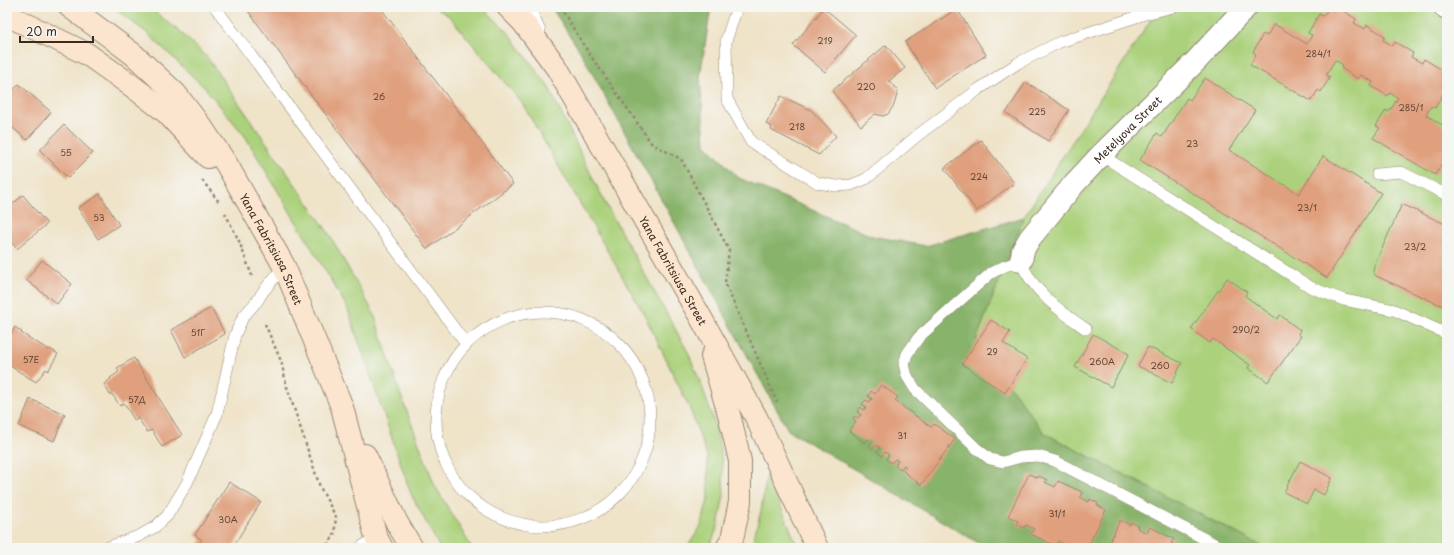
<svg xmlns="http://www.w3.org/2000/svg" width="1454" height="555" font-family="'Playpen Sans',sans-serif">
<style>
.green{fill:#abd17b;stroke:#737e4c}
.forest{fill:#88b36b;stroke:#626e44}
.building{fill:#e0a07e}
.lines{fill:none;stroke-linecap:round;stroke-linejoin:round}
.service-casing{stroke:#958673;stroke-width:12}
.minor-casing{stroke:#958673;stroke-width:24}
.secondary-casing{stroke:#958673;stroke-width:24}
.path{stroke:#958673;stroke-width:2.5;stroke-dasharray:3 3;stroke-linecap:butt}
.service{stroke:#fff;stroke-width:11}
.minor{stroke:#fff;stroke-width:22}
.secondary{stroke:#fbe5cf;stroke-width:22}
.labels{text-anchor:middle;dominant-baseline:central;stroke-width:4;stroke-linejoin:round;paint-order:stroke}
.number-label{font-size:9px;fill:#644836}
.street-label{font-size:11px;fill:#3b2a1e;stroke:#f6f6f2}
</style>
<rect width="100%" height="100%" fill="#f6f6f2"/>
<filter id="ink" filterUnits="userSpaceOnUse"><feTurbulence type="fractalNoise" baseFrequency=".025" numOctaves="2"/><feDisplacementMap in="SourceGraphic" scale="8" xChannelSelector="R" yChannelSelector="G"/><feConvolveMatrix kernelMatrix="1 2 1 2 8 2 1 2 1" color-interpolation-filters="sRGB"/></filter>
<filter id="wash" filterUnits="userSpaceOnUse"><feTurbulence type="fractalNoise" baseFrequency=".012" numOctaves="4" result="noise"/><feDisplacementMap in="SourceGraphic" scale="16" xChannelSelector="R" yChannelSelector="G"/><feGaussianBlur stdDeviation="0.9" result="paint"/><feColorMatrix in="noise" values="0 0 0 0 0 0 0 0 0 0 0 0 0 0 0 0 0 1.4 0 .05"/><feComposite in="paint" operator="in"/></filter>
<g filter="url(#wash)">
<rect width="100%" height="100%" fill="#efe3c8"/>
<path class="green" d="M112,7H148L177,29L207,57L328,232L374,314L401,396L435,486L472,548H440L411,494L347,307L245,136L206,89L146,32Z
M434,7H482L507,31L548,86L605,203L688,352L703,389L717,431L722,461L724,495L718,526L709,548H687L701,526L709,496L707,456L690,409L645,316L522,103L449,16Z
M1159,7H1447V548H1265L1044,433L976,340L1024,217Z
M767,473L798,548H751L761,511Z"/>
<path class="forest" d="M551,7H711L700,77L705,144L739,178L872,236L926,246L1024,217L976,340L1044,433L1265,548H987L788,430L580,51Z"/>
<g id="blocks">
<path class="building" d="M245,7H380L513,184L427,249Z
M1337,7L1356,19L1354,23L1365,29L1367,25L1385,36L1383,40L1393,46L1395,42L1413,53L1411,57L1422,63L1424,59L1444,71L1441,75L1447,79L1442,87L1446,89L1435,108L1431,106L1426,115L1447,128V162L1444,167L1441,165L1435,175L1373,138L1380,128L1376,126L1386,110L1389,112L1398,98L1390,93L1388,96L1371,86L1373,82L1361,75L1358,79L1341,68L1343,65L1335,60L1326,75L1330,77L1321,92L1318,90L1311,101L1250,65L1256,54L1253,52L1263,34L1267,36L1274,24L1307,44L1312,35L1308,33L1319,14L1323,16L1329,8L1334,11Z
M824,8L856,35L825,72L793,45Z
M957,9L986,55L935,88L905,42Z
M886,45L905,68L889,81L898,91L894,105L888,114L883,116L875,114L861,126L832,91Z
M1205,78L1255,110L1229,150L1299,194L1323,156L1381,193L1327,278L1140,160L1157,133L1162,137L1187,98L1190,100Z
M1026,82L1069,110L1048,141L1006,113Z
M19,84L51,112L27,140L7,123V97Z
M781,96L811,110L836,136L819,155L771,130L772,127L766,124Z
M64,125L93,153L68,178L40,150Z
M981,140L1014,183L977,211L944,168Z
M100,194L119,225L98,239L78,208Z
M23,195L47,224L17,249L7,237V209Z
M1402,204L1447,225V308L1376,276L1373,272L1374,266Z
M42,260L72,284L57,304L26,280Z
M1227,278L1247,292L1245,296L1277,319L1280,315L1300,330L1298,334L1301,336L1268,382L1248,368L1250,365L1213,339L1210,343L1191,329Z
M211,308L225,334L185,357L171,330Z
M991,320L1010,332L1003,343L1027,359L1005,393L962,364Z
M15,327L22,332L21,333L49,350L50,349L58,354L48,371L46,369L36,382L7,364V340Z
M1093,334L1129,354L1111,387L1075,367Z
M1148,347L1182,363L1172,383L1138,366Z
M134,358L182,435L162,447L152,430L147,432L138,418L135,421L124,403L120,406L112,394L110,395L104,384L111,379L110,378L119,372L117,368Z
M881,385L898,397L895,401L931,427L934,424L955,439L921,485L903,471L906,467L904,465L901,469L895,466L898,461L895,459L891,463L886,459L889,455L885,452L882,456L877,452L880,448L876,445L873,449L869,446L872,442L868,439L865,443L849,431L856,421L853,418L855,416L858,418L861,415L857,412L861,407L864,410L866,407L862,404L866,400L869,402L872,399L868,396L871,391L875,394Z
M30,399L65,414L54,441L19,426Z
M1300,461L1332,478L1324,495L1314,490L1307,504L1284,492Z
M1029,474L1038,478L1039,476L1047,480L1045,482L1055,487L1058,481L1082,492L1080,497L1089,502L1090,499L1098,503L1097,505L1106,510L1087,548H1067L1068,546L1058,541L1056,546L1031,534L1034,529L1026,525L1024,528L1017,524L1018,521L1008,516Z
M229,482L261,502L232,548H224L222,547L221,548H206L199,544L202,540L195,535Z
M1120,520L1130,525L1131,522L1138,526L1137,528L1147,533L1150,527L1174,539L1171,543L1181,548H1107Z
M295,542L300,548H287Z"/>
</g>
</g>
<g filter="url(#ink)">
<use href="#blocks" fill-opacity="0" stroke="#958673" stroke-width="1"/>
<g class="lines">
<g class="service-casing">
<path id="service" d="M215,7L466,344
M529,7L540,31
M737,7L726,41L727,99L751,142L818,183L836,186L851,185L866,179L918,135L979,89L1018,63L1060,42L1145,14L1173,7
M1101,155L1312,288L1344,300L1394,310L1447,334
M1377,174L1401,172L1447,195
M436 419a107 107 0 1 1 214 0a107 107 0 1 1-214 0Z
M1086,329C1061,312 1031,290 1021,261L1005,266L991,273L919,337L907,354L904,364L907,376L915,389L976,448L990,459L1003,462L1021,457L1038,456L1055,461L1222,548
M106,548L139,536L155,527L167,516L187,483L217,414L235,335L243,317L258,300L262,293L284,266
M360,548L376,537"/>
</g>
<g class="minor-casing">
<g id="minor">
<path d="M1445,7L1447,8"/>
<path id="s1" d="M1021,261L1023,250L1030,238L1074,184L1101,155L1196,61L1246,7"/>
</g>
</g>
<g class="secondary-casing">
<g id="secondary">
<path id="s2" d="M70,7L133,54L175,93L202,128L227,165L284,266L342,407L376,537L382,548"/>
<path id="s3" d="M508,7L523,22L557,68L701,318L756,417L817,548"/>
<path d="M7,15L87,54L132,86L166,112L208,157"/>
<path d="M712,356L730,418L740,461V502L732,539L727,548"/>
<path d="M365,455L397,523L412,548"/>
</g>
</g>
<path class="path" d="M560,7L588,52L652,144L681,159L729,250L725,283L777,402
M202,180L219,202
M225,213L239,241L252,276
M265,324L281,361L287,387L320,487L336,517L334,536L327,545L323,548"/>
<use href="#service" class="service"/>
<use href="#minor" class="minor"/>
<use href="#secondary" class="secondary"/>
</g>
</g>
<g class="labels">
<g class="number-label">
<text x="825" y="40">219</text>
<text x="1318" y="53">284/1</text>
<text x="866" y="86">220</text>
<text x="379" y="96">26</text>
<text x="1411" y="107">285/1</text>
<text x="1037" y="111">225</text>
<text x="797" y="126">218</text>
<text x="1192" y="143">23</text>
<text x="66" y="152">55</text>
<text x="979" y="176">224</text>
<text x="1307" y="207">23/1</text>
<text x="99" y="217">53</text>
<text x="1415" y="246">23/2</text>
<text x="1246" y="329">290/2</text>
<text x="198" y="332">51Г</text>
<text x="992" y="351">29</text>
<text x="31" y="359">57Е</text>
<text x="1102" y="361">260А</text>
<text x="1160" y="365">260</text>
<text x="137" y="399">57Д</text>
<text x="902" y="435">31</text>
<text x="1057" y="513">31/1</text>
<text x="228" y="519">30А</text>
</g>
<g class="street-label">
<text stroke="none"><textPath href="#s1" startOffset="171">Metelyova Street</textPath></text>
<text stroke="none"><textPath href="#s2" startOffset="320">Yana Fabritsiusa Street</textPath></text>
<text stroke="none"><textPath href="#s3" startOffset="312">Yana Fabritsiusa Street</textPath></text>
</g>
</g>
<rect width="1454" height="555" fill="none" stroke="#f6f6f2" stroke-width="24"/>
<path d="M20 36v6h73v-6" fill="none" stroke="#3b2a1e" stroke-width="2"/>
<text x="26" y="36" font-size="12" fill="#3b2a1e" stroke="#f6f6f2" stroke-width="3" paint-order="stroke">20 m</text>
</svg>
